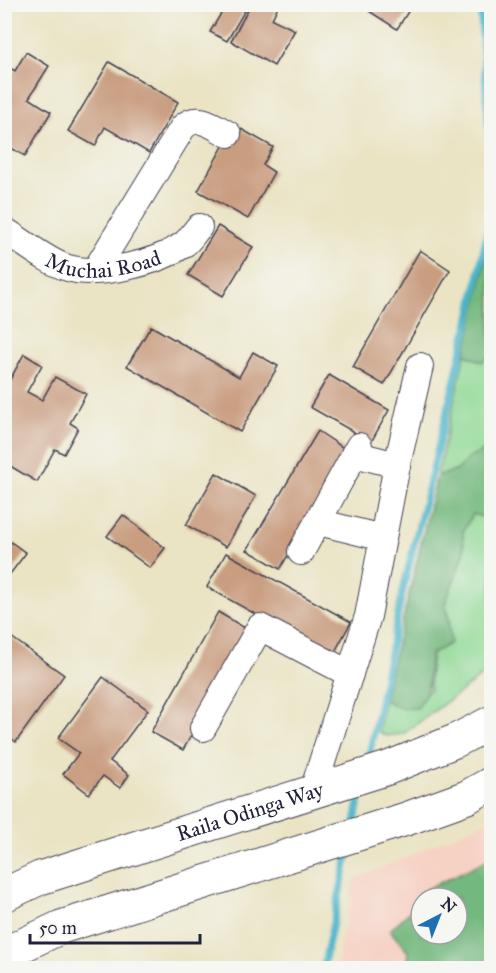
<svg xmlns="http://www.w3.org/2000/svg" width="496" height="973" font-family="'IM FELL Great Primer',serif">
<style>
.built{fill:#f6d2c4;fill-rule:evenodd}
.green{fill:#8fd894;stroke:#587d68;stroke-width:1.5}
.forest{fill:#73b87e;stroke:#4a6d5c;stroke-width:1.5;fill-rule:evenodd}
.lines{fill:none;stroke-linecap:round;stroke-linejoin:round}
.stream{stroke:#4cb6ca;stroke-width:7}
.building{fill:#c99d80}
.minor-casing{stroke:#403f50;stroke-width:28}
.major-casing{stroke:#403f50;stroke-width:35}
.minor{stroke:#fff;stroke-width:26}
.major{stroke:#fff;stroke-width:33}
.labels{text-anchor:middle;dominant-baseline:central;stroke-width:5;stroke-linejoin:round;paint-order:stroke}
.street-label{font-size:21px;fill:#22223b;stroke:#f6f6f2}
</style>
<rect width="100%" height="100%" fill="#f6f6f2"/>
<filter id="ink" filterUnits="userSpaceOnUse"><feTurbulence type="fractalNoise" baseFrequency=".0167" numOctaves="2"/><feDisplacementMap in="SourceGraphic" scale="12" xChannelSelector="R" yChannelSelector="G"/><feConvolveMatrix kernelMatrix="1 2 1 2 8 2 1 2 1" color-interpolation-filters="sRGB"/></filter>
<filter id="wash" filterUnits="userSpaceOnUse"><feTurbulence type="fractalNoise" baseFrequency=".008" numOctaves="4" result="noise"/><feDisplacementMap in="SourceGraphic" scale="24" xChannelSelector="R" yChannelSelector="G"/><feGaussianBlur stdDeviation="1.35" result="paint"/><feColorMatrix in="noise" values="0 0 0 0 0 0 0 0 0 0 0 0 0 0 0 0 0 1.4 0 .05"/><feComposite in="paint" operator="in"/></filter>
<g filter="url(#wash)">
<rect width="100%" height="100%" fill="#eae4c4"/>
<path class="built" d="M491,819V968H336L354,880ZM421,898H457V934H421Z"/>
<path class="green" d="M486,5H491V81Z
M465,354L482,362L491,355V396L485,408L491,412V452L489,448L467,459L458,470L437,476Z
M473,514L491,519V669L403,734L386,736L379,732L384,700L403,709L430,690C428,658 434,649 450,622L445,603L464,554L463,531Z"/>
<path class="forest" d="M491,237V355L482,362L465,354Z
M489,448L492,452L491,519L473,514L463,531L464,554L445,603L451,643L431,654C424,681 436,681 417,708L403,709L384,700L437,476L458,470L467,459Z
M491,858V966L488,968H405L408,952L390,930L417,905L419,893ZM421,898H457V934H421Z"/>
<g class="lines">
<path class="stream" d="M480,4L492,171
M367,765L403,590L471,313L492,208
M354,826L362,787
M323,968L350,846"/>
</g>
<g id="blocks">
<path class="building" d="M251,4H279L272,19L295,30L274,66L231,41Z
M373,4H413L397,29L369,11Z
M226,5H248L227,41L210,32Z
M26,52L49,66L29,98L51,112L25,156L4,144V64L15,71Z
M109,62L178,102L149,153L105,127L95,146L68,131Z
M241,129L273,147L263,165L274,172L248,219L198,191L226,141L232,145Z
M218,226L253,247L223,296L188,275Z
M420,250L450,270L384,385L353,367Z
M151,326L239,377L253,352L278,366L240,432L127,366Z
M24,354L42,365L27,392L42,400L55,377L86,394L70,423L78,428L64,454L55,449L37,482L5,463V389Z
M329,375L389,410L371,442L310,407Z
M318,431L348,451L280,569L247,550Z
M216,473L256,496L226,547L186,525Z
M123,515L165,548L150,568L107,536Z
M4,537L26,553L4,582Z
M226,553L351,622L332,657L207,587Z
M218,612L250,631L183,750L151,732Z
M4,632L64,675L16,742L4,733Z
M103,677L148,710L110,761L129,775L120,788L103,776L89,794L63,774L79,753L58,738Z"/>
</g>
</g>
<g filter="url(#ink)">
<use href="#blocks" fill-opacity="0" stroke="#403f50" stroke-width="1.5"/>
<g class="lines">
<g class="minor-casing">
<g id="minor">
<path id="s1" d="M4,230C22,241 49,263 68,268C98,277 159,263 184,244C190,240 194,232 199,227"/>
<path d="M95,271L183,127C198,113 213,126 228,134"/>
<path d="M354,454L397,465"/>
<path d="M318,522L383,538"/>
<path d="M301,552L359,446"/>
<path d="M203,728L260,627L350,674"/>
<path d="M313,791L368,616L397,465L420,366"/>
</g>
</g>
<g class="major-casing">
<g id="major">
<path id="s2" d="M4,895L40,878L388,768L455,741L492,722"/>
<path d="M4,954L61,927L406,819L467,797L492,783"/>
</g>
</g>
<use href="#minor" class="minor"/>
<use href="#major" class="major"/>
</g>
</g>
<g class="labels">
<g class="street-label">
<text stroke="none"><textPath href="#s1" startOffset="110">Muchai Road</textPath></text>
<text stroke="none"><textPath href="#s2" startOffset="260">Raila Odinga Way</textPath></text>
</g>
</g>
<rect width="496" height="973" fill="none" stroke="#f6f6f2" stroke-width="24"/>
<g transform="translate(439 916) rotate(42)"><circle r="28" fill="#f6f6f2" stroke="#a1a1a9" stroke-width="1.5"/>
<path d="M0-4.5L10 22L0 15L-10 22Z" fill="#1f6fb2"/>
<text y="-9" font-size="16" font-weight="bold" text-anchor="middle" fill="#22223b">N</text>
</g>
<path d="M30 934v9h170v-9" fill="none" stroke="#22223b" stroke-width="3"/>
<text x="39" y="934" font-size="18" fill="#22223b" stroke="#f6f6f2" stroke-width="4.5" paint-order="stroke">50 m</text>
</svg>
